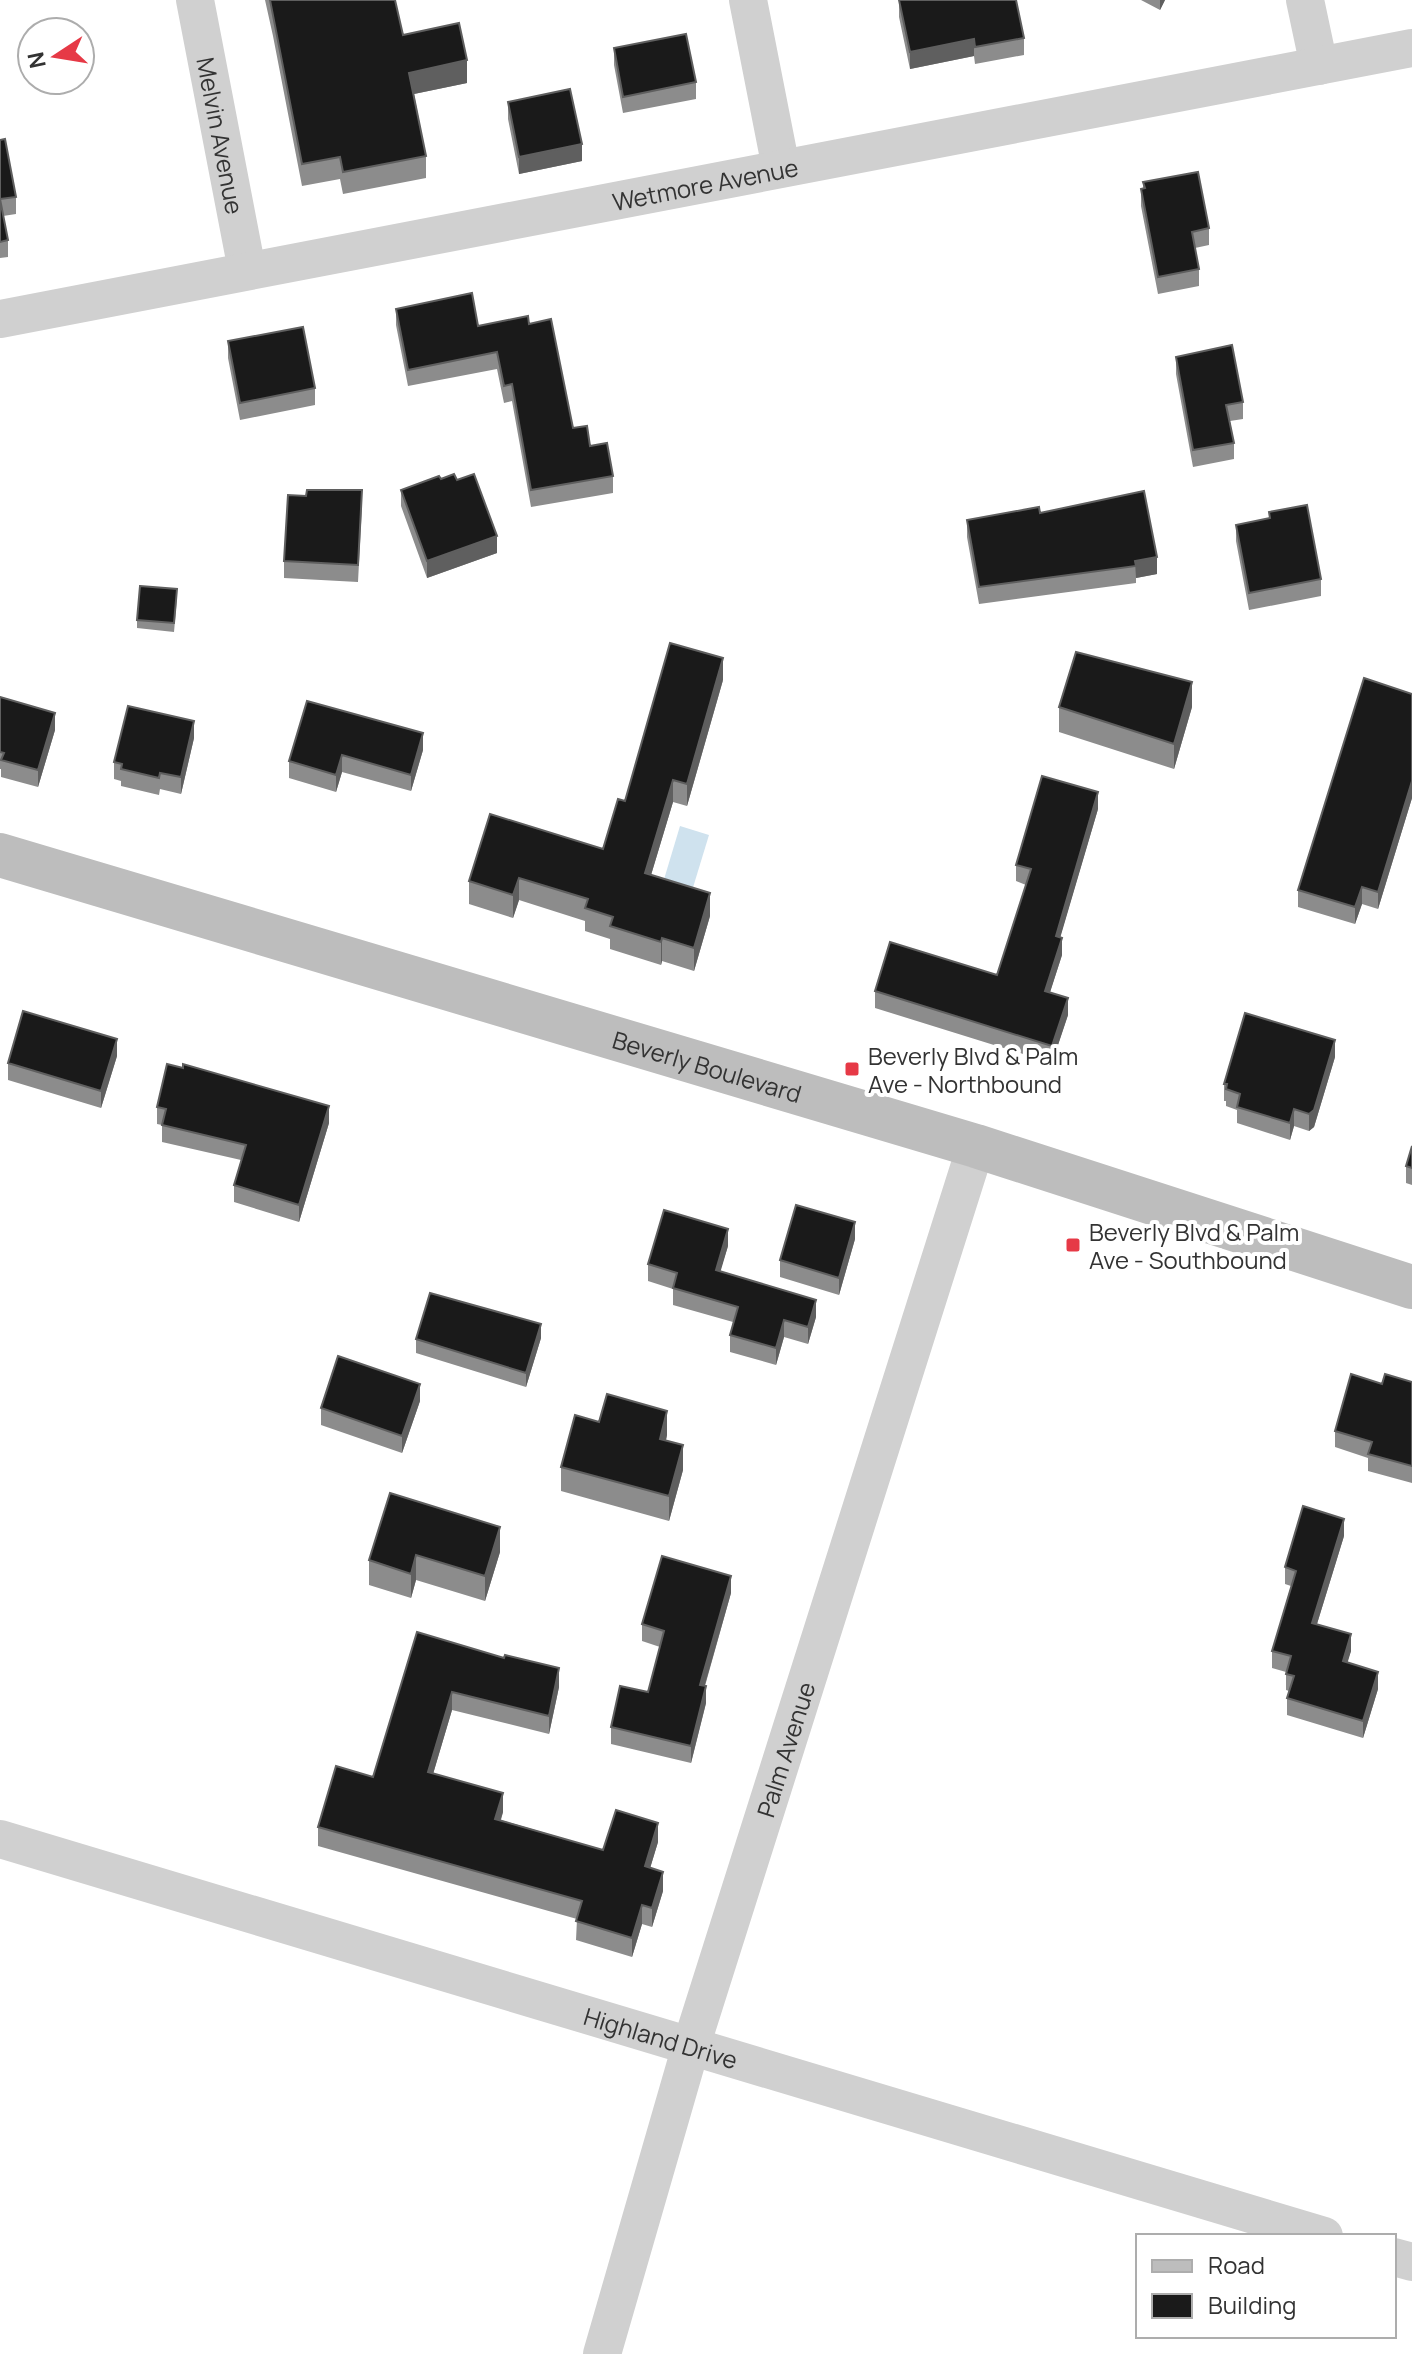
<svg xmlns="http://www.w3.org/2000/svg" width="1412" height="2354" font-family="Manrope,sans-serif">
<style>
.water{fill:#cfe2ee}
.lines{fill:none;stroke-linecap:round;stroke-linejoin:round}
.minor{stroke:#d0d0d0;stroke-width:38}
.secondary{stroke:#bdbdbd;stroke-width:44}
.wall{fill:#8c8c8c}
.shaded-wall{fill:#5f5f5f}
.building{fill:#1a1a1a;stroke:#5f5f5f;stroke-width:2}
.poi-dot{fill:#e63946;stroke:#fff;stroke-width:3}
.labels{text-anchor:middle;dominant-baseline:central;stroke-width:8;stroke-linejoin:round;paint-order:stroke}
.street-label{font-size:24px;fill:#333;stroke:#fff}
.poi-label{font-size:24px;fill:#333;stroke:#fff;text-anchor:start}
</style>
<rect width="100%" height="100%" fill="#fff"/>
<path class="water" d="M680,826L709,835L691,894L662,886Z"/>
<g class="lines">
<g class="minor">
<path id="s1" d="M195,0L247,270"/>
<path d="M748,0L781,168"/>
<path d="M1305,0L1319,66"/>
<path id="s2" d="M0,319L1412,48"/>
<path id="s3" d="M0,1839L1324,2236"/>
<path d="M1394,2257L1412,2262"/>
<path id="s4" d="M602,2354L691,2046L976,1146"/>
</g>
<path class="secondary" id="s5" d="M0,855L976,1146L1412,1287"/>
</g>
<path class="wall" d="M265,0H395L403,35L467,83L414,94L426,156V178L343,194L340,179L302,186L273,36Z
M899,0L1024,38V55L975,64L974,56L910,69L899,17Z
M1141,0H1165L1160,10Z
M614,48L696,82V99L623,113L614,65Z
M508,102L582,161L519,174L508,119Z
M0,140L16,197V214L3,216L8,240V257L0,258Z
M1143,182L1209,228V245L1195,248L1199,269V286L1158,294L1141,206V189H1143Z
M396,309L478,326L529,324L573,428L590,446L613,476V493L531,507L512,401L504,403L497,369L408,386L396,325Z
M228,341L315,388V405L240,420L228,358Z
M1176,357L1243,402V419L1230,421L1234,443V459L1193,467L1176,374Z
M441,479L497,553L427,578L401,506V490Z
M306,496L362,506L358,582L284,578V561Z
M1269,512L1321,579V596L1249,610L1236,541V525L1269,518Z
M1040,513L1157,574L1136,578V583L979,604L967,537V520Z
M177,598L174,632L137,628V620Z
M723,680L687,806L673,802L651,875L710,916L694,971L662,961L661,965L610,949V939L585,931V921L519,900L513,918L469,904V881L603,849L625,801Z
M1412,694V798L1378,909L1362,904L1355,924L1298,907V890Z
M0,697L55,730L38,787L1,777V769H0Z
M307,701L423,750L411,791L342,772L336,792L289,778V761Z
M1059,707H1192L1174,769L1059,732Z
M194,738L181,794L160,789L159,795L121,786V781L114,779V762Z
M1098,809L1060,937L1062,955L1050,992L1068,1015L1052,1063L875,1008V991L997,975L1026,885L1016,881V865Z
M117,1056L101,1108L8,1080V1063Z
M1335,1057L1314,1127L1309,1131L1294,1126L1290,1140L1237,1123V1110L1226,1106V1101H1224V1084Z
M157,1107L329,1123L299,1222L234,1202V1185L241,1160L162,1142V1125L157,1124Z
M1412,1146V1185L1406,1183V1166Z
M855,1239L839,1295L780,1277V1260Z
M728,1246L720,1271L816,1317L808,1344L784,1337L776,1365L730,1352V1335L733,1322L673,1305V1289L648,1281V1264Z
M541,1338L526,1387L416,1353V1339Z
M1412,1382V1483L1368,1471V1458L1335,1447V1431L1382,1384Z
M420,1401L402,1453L321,1425V1408Z
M599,1422L667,1435L666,1441L683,1470L669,1521L561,1491V1467Z
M390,1493L500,1552L485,1601L416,1580L411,1598L369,1585V1560Z
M1344,1536L1317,1624L1351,1651L1347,1662L1378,1689L1363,1738L1287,1715V1698L1289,1691L1286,1690V1672L1272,1668V1651L1291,1586L1285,1584V1567Z
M731,1593L705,1686L706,1703L691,1763L611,1744V1727L648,1692L660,1647L642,1641V1624Z
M417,1632L559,1687L549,1734L452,1710L433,1774L503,1812L501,1820L603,1850L658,1842L650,1868L663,1891L652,1927L642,1924L632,1957L576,1940L577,1919L318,1846V1827L373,1777Z"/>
<path class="shaded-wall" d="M1160,0H1165L1160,10Z
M974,39V56L910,69V52Z
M467,60V83L409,95V73Z
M582,144V161L519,174V157Z
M497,536V553L427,578V561Z
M1157,557V574L1136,578L1135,561Z
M723,658V680L687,806V784Z
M1192,682V707L1174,769V744Z
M55,713V730L38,787V770Z
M194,721V738L181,794V777Z
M423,733V750L411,791V775Z
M342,755V772L336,792V775Z
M673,780V802L645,895V873Z
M1412,781V798L1378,909V892Z
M1098,792V809L1056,952V936Z
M519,878V900L513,918V895Z
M1362,887V904L1355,924V907Z
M710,893V916L694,971V948Z
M662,938V961L661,965V942Z
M1062,938V955L1045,1008V991Z
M1068,998V1015L1052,1063V1046Z
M117,1039V1056L101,1108V1091Z
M1335,1040V1057L1314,1127L1309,1131V1114Z
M329,1106V1123L299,1222V1205Z
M1294,1109V1126L1290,1140V1123Z
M855,1222V1239L839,1295V1278Z
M728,1229V1246L716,1287V1270Z
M816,1300V1317L808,1344V1327Z
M784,1320V1337L776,1365V1348Z
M541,1324V1338L526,1387V1373Z
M420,1384V1401L402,1453V1436Z
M667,1411V1435L660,1464V1439Z
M683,1445V1470L669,1521V1496Z
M1344,1519V1536L1312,1640V1623Z
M500,1527V1552L485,1601V1576Z
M416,1555V1580L411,1598V1574Z
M731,1576V1593L700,1702V1685Z
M1351,1634V1651L1343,1678V1661Z
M559,1668V1687L549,1734V1716Z
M1378,1672V1689L1363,1738V1721Z
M706,1686V1703L691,1763V1746Z
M452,1692V1710L428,1791V1772Z
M503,1793V1812L495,1837V1819Z
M658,1823V1842L645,1885V1866Z
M663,1872V1891L652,1927V1908Z
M642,1905V1924L632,1957V1938Z"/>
<path class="building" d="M270,0H395L403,35L459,23L467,60L409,73L426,156L343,172L340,157L302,164Z
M899,0H1016L1024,38L975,47L974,39L910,52Z
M686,34L696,82L623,97L614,48Z
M570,89L582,144L519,157L508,102Z
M5,139L16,197L0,199L8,240L0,242V140Z
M1198,172L1209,228L1192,232L1199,269L1158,277L1141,189L1145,188L1143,182Z
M472,293L478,326L528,316L529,324L551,319L573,428L587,426L590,446L607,443L613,476L531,490L512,384L504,386L497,352L408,370L396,309Z
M303,327L315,388L240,403L228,341Z
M1232,345L1243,402L1226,405L1234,443L1193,450L1176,357Z
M454,474L457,480L474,474L497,536L427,561L401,490L439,476L441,479Z
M307,490H362L358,565L284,561L288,495L306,496Z
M1144,491L1157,557L1135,561L1136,566L979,587L967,520L1039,507L1040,513Z
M1307,505L1321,579L1249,593L1236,525L1270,518L1269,512Z
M140,586L177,589L174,623L137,620Z
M670,643L723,658L687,784L673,780L645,873L710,893L694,948L662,938L661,942L610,926L613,917L585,908L588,899L519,878L513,895L469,881L490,814L603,849L618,799L625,801Z
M1076,652L1192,682L1174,744L1059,707Z
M1364,678L1412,694V781L1378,892L1362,887L1355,907L1298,890Z
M0,697L55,713L38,770L1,760L4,753L0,752Z
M307,701L423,733L411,775L342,755L336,775L289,761Z
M128,706L194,721L181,777L160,773L159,778L121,769L122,764L114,762Z
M1042,776L1098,792L1056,936L1062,938L1045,991L1068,998L1052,1046L875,991L890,942L997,975L1031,869L1016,865Z
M23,1011L117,1039L101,1091L8,1063Z
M1245,1013L1335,1040L1314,1110L1309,1114L1294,1109L1290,1123L1237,1107L1240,1094L1226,1089L1227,1084H1224Z
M167,1064L183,1068V1064L329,1106L299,1205L234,1185L246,1145L162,1125L166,1109L157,1107Z
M1412,1146V1168L1406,1166Z
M796,1205L855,1222L839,1278L780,1260Z
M664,1210L728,1229L716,1270L816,1300L808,1327L784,1320L776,1348L730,1335L738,1307L673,1288L677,1273L648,1264Z
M430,1293L541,1324L526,1373L416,1339Z
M338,1356L420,1384L402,1436L321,1408Z
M1351,1374L1382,1384L1385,1374L1412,1382V1466L1368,1454L1372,1442L1335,1431Z
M607,1394L667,1411L660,1439L683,1445L669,1496L561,1467L575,1415L599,1422Z
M390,1493L500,1527L485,1576L416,1555L411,1574L369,1560Z
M1303,1506L1344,1519L1312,1623L1351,1634L1343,1661L1378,1672L1363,1721L1287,1698L1294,1676L1286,1674L1291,1656L1272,1651L1296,1571L1285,1567Z
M662,1556L731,1576L700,1685L706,1686L691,1746L611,1727L620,1686L648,1692L664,1631L642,1624Z
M417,1632L504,1658L505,1655L559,1668L549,1716L452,1692L428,1772L503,1793L495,1819L603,1850L616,1810L658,1823L645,1866L663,1872L652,1908L642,1905L632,1938L576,1921L582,1901L318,1827L336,1766L373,1777Z"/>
<g class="poi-dot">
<rect x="844" y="1061" width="16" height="16" rx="4"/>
<rect x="1065" y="1237" width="16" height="16" rx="4"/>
</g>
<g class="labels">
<g class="street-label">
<text stroke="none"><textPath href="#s1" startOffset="138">Melvin Avenue</textPath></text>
<text stroke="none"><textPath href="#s2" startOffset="718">Wetmore Avenue</textPath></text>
<text stroke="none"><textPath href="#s5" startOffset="738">Beverly Boulevard</textPath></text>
<text stroke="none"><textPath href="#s4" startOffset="632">Palm Avenue</textPath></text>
<text stroke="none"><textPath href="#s3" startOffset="690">Highland Drive</textPath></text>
</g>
<g class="poi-label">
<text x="868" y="1055">Beverly Blvd &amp; Palm<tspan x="868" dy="28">Ave - Northbound</tspan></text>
<text x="1089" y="1231">Beverly Blvd &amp; Palm<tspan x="1089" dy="28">Ave - Southbound</tspan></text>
</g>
</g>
<rect x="1136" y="2234" width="260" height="104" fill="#ffffff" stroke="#adadad" stroke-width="2"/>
<rect x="1152" y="2260" width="40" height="12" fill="#bdbdbd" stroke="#adadad" stroke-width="2"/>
<text x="1208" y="2274" font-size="24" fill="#333333">Road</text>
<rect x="1152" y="2294" width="40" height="24" fill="#1a1a1a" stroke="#adadad" stroke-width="2"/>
<text x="1208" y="2314" font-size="24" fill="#333333">Building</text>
<g transform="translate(56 56) rotate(258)"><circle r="38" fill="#ffffff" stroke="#adadad" stroke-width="2"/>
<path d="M0-6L14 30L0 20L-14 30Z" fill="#e63946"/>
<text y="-12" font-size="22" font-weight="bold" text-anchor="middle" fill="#333333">N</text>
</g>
</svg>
